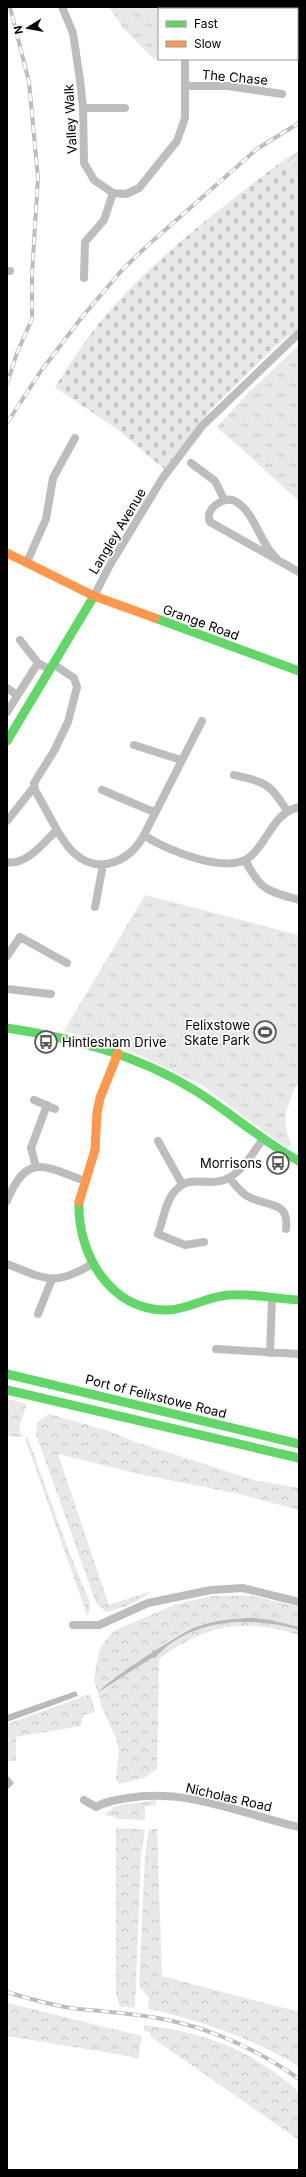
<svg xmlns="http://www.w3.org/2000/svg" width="306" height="2177" font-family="Inter,sans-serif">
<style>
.grass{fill:url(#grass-tufts)}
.forest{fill:url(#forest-crowns)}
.cemetery{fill:url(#cemetery-stones)}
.garden{fill:url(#garden-furrows)}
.pitch{fill:#e8e8e8}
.water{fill:#bababa}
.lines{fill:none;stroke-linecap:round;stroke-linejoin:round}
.street{stroke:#bdbdbd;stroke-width:8}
.fast{stroke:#63d668;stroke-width:9}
.slow{stroke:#ff974d;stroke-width:9}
.rail-casing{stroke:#bdbdbd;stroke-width:4}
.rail{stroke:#fff;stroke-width:2.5;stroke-dasharray:8;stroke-linecap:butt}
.labels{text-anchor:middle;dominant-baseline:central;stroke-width:3.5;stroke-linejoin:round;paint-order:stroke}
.street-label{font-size:13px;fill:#000;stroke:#fff}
.poi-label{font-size:13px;fill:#000;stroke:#fff;text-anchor:end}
</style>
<defs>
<pattern id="grass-tufts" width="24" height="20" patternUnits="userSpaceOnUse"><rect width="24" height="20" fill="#e8e8e8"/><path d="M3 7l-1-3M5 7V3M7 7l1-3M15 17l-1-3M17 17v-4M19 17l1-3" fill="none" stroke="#c5c5c5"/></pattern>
<pattern id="forest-crowns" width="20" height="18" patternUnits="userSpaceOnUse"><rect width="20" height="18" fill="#e8e8e8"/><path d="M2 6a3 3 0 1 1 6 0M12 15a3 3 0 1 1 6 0" fill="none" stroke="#c5c5c5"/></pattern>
<pattern id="cemetery-stones" width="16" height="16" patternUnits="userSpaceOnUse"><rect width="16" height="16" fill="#e8e8e8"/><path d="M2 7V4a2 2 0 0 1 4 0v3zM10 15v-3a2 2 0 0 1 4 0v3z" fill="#c5c5c5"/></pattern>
<pattern id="garden-furrows" width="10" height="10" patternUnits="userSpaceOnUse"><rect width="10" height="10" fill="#e8e8e8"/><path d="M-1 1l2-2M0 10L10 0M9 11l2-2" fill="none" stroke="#c5c5c5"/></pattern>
</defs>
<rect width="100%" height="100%" fill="#fff"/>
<path class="grass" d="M109,7H188L193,9H159V59H175L174,61L154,59L123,28Z
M299,345V501L217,427L247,394Z
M145,895L299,935V1085L295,1087C286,1113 281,1117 291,1144L288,1149L202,1085L120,1046L64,1031Z"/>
<path class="forest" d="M7,1399L27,1404L19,1428L23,1437L7,1436Z
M49,1414L109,1431L136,1442L254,1480L299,1488V1510L235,1493L139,1474L58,1454L109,1605L152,1591C138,1602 123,1608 106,1612L96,1603L36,1434L37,1422Z
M25,1438H28L65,1541L90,1603L88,1618Z
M212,1596H253L299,1607V1627C262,1616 222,1613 186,1631C167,1640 150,1655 133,1666C125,1671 102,1684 100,1692L152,1658H155C192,1618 251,1616 299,1630V1635C243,1617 205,1625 159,1659L157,1769L144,1778L119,1784L116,1779L119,1750L116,1738L102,1708L94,1679L97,1660L101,1646L114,1631L174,1605Z
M90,1694L95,1712L83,1715L81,1726L16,1737V1761H7V1724Z
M156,1800V1805L145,1806V1820L116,1819V1817L104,1815L115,1806Z
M116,1828L145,1829L141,1855L135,2008L120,2006L116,1994Z
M149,1829H157L162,1976L299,2012V2066C252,2039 202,2020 148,2009L149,1998L139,1986L145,1857Z
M7,2003L142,2036L138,2059L129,2056L7,2036Z
M144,2025C204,2032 254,2051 299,2092V2140L151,2037L150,2032L144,2031Z"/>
<path class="cemetery" d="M285,159L299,180V328L277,345L212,408L164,469L118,430L55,387C67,368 79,349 93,331C145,264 217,211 285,159Z"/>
<path class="garden" d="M299,151V180L285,159Z"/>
<path class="pitch" d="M243,1015L289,1018L287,1049L241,1046Z"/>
<path class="water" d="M254,1618L271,1620L299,1627V1630C251,1616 191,1618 155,1658H152L99,1692C103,1683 181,1633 193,1628C213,1620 233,1618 254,1618Z
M76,1691L78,1696L7,1722V1715Z
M7,1775L14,1783L7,1790Z"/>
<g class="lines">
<path class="street" d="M62,7L73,33L80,80L83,108L84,163L94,180L113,193L126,194L139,188L177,141L185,118V59
M185,86H228L282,94
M83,108H125
M7,271H10
M84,278L85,242L104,220L113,193
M191,463L215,481L224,499
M277,559C259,543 256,513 235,501C223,495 204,510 210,522L299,572
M27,562L46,519L53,478L75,438
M94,596L110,565L162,479L202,426L299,333
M20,640L38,663L49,669
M7,688L17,695
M7,712L38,663
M134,745L181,760
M234,775C265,782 270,783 287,811
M102,790L154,812
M7,821L34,787
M57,830C62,838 67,847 74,853C99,876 130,861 144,835L202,721
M144,835C165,850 229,876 251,856C269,840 273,813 299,807
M245,860C262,892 266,890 299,900
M7,862C26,866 44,842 57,830L35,790L34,783L54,751L68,722L77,687L74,678L53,664
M95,907L103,865
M7,956L20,937L67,963
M7,989L51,994
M34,1100L55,1109
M158,1141L182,1184
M36,1167L31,1148L47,1105
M229,1178C235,1184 240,1192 247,1196C264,1207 290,1199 286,1229
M7,1201C27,1152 44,1166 85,1181
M204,1242L185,1245L158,1234C163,1221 166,1198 177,1189C190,1175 208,1186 224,1180C242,1173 252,1154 263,1139
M7,1264C45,1279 55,1287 92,1264
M38,1314L52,1279
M216,1349L299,1354
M270,1353L272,1298
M73,1625H99L148,1603L211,1590L243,1588L299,1602
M84,1800L96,1807C106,1801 116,1800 128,1798C187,1788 243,1814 299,1827"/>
<path class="fast" d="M155,618L299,671
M7,741L94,596
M7,1028C73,1038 138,1055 196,1091C231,1113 262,1141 299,1161
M79,1202C77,1253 110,1311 167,1310C188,1310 207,1296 229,1295C252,1293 276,1299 299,1300
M7,1374L299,1444
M7,1390L299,1458"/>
<path class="slow" d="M7,553L94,596L155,618
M79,1202L95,1150L97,1113L100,1098L118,1053"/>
<g class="rail-casing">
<path id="rail" d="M7,384L17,353L32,319V275L38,178L29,82L10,7
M7,423L41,371L82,317L123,269L147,246L257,149L299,123
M7,1992C30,1999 54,2006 78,2009C110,2012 141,2014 172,2021C217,2031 261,2052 299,2079"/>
</g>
<use href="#rail" class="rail"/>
</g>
<defs>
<g id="stadium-ring" transform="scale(1.15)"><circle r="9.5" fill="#fff" stroke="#595959" stroke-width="1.5"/><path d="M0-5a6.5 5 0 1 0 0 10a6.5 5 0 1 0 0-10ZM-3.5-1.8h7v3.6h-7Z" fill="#595959"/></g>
<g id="bus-ring" transform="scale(1.15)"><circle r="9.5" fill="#fff" stroke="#595959" stroke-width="1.5"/><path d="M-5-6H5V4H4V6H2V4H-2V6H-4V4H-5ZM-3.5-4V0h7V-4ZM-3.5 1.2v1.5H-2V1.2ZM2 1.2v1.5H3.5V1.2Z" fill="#595959"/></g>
</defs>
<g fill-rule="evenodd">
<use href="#stadium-ring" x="265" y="1032"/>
<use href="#bus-ring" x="46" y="1042"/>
<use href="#bus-ring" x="278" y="1163"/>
</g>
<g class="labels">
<g class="street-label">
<text transform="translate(235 77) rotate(5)">The Chase</text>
<text transform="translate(70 119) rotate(-93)">Valley Walk</text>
<text transform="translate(117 531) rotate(-59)">Langley Avenue</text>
<text transform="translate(201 622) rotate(20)">Grange Road</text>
<text transform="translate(156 1396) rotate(14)">Port of Felixstowe Road</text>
<text transform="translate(229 1797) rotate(13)">Nicholas Road</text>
</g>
<g class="poi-label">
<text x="250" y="1025">Felixstowe<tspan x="250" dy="15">Skate Park</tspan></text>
<text x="62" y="1042" text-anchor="start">Hintlesham Drive</text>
<text x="262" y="1163">Morrisons</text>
</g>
</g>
<rect width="306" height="2177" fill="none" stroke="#000000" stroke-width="16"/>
<rect x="158" y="8" width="140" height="52" fill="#ffffff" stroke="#999999"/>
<rect x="166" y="21" width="20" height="6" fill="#63d668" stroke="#999999"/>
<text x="194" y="28" font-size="12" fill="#000000">Fast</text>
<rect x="166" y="41" width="20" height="6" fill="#ff974d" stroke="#999999"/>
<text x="194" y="48" font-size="12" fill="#000000">Slow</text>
<g transform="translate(28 28) rotate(259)" stroke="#ffffff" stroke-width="3" paint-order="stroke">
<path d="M0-3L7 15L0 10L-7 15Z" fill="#000000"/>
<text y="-6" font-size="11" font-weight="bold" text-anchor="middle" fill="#000000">N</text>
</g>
</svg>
